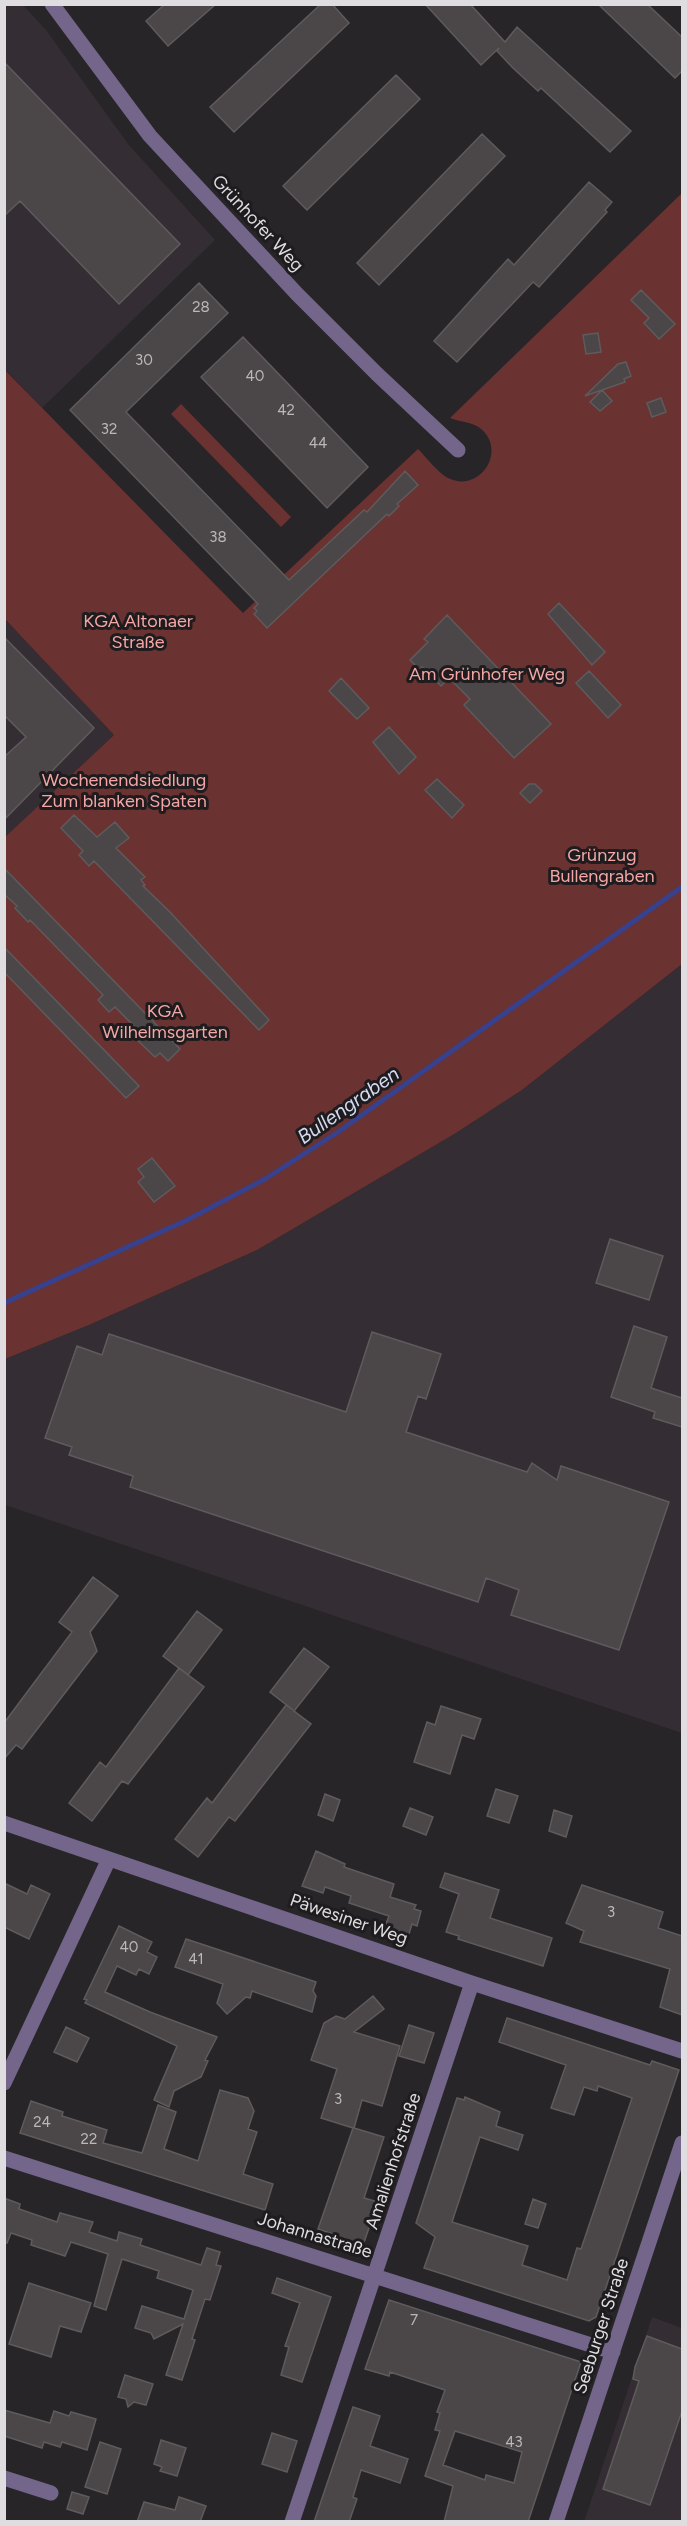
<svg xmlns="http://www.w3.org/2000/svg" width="687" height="2526" font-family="Figtree,sans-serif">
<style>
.built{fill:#342d34}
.green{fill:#6a3231}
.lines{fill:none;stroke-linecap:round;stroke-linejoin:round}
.stream{stroke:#37418d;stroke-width:5}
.building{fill:#4b4749;stroke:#5f5b5c;stroke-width:1.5;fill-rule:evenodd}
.minor{stroke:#73668a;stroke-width:15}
.labels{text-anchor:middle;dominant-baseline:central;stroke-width:6;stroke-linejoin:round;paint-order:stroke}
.number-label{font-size:15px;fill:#bab8ba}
.street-label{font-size:18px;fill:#dfdddf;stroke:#1e1c1e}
.park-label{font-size:18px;fill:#f5a6a4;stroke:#1e1c1e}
.water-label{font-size:20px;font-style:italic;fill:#d4daf0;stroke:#1e1c1e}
</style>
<rect width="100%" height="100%" fill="#282528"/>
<path class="built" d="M5,5H23L46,30L128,144L215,240L42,408L5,369Z
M5,619L114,735L5,837Z
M682,964V1733L5,1505V1359L89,1325L257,1250L456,1133L522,1090Z
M652,2317L682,2328V2521L584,2522Z"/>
<path class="green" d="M682,193V964L522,1090L456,1133L257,1250L89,1325L5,1359V837L114,735L5,619L4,369L243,613L418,449C427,458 437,472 448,478C480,494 508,450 480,428C472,422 460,422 450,418Z
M181,404L291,517L281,527L171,414Z"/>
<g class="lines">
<path class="stream" d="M4,1303L187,1220L265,1179L338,1132L682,887"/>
</g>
<path class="building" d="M165,4H216L168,46L146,21Z
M321,4H332L349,23L234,132L210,107Z
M425,4H470L505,42L517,27L631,131L610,152L541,88L538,91L513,68L497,51L499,48L481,65Z
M598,4H647L682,37V71L675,78Z
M4,62L180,244L119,304L20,201L4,216Z
M396,75L420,99L307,210L283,186Z
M482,134L505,156L379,285L357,263Z
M589,182L612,202L605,210L607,212L539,287L533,282L457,362L434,341L508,259L514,265Z
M199,283L228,313L126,412L289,580L364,510L367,512L405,471L418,485L397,504L399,506L389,516L387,514L267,628L254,614L257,611L254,608L258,604L70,410Z
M641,290L675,324L659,339L644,323L649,318L631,300Z
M598,333L601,352L586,354L583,335Z
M243,337L368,467L327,508L201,377Z
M626,362L631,376L624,379L625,382L585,396L618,364Z
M602,390L612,401L600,411L590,402Z
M661,398L666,412L652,417L647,403Z
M559,603L605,652L592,665L548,614Z
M447,615L551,724L514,758L464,705L470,699L449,678L441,686L422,667L420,670L410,660L428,642L424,639Z
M4,637L94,728L4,820V757L26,737L4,715Z
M589,671L621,705L608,718L576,683Z
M341,678L369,708L357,719L329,691Z
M389,727L416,757L399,774L373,742Z
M437,779L464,805L452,818L425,790Z
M529,784H535L542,791L530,803L520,793Z
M74,815L97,837L115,822L129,838L116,848L145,877L141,880L145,885L143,886L170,912L269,1020L259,1030L94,861L89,866L79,855L83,851L61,828Z
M4,868L180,1049L168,1061L160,1053L155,1057L133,1036L138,1030L115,1007L109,1012L98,1000L103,995L30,920L28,922L15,908L17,906L4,894Z
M4,947L139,1086L126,1098L4,972Z
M152,1158L175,1186L154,1202L138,1182L144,1177L138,1169Z
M610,1239L663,1256L649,1300L596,1283Z
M634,1326L667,1337L651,1388L682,1398V1427L653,1418L655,1412L611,1397Z
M372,1332L441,1354L426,1399L418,1396L406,1432L527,1472L532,1463L557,1480L561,1466L669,1502L619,1650L511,1615L519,1590L486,1578L478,1602L130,1487L133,1476L69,1455L72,1447L45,1438L77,1346L102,1355L109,1334L346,1412Z
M93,1577L118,1596L90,1632L97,1651L22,1749L16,1745L4,1759V1723L72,1632L59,1622Z
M197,1611L222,1630L188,1675L163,1656Z
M304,1648L329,1667L294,1711L311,1724L235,1821L229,1817L198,1857L175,1839L207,1798L212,1803L286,1705L293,1710L270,1692Z
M179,1668L204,1687L128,1784L122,1781L92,1821L69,1803L100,1762L106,1767Z
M441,1706L481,1719L474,1739L462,1735L450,1774L414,1762L427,1722L435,1725Z
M496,1789L518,1796L509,1823L487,1816Z
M325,1794L340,1800L333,1821L318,1815Z
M410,1808L433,1817L426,1835L403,1826Z
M554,1810L572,1816L566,1837L549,1831Z
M316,1851L345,1864L344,1867L394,1884L390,1897L416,1905L414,1909L421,1911L417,1926L412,1924L408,1937L384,1929L389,1916L349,1903L351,1896L325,1887L323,1893L302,1886Z
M445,1873L499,1890L490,1918L552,1938L543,1966L458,1939L459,1936L446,1932L459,1894L440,1887Z
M4,1883L27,1894L31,1885L50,1894L29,1939L4,1927Z
M582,1885L663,1912L658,1928L682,1936V2015L660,2007L670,1969L580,1942L584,1931L566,1923Z
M119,1926L152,1942L147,1952L157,1957L149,1974L139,1969L136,1975L117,1966L105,1992L150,2012L217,2037L205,2060L208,2061L201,2077L174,2091L169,2107L154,2100L177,2046L85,2003L87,2000L84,1999Z
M186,1939L316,1982L313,1991L316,1996L312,2012L252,1991L250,1998L246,1997L227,2014L217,2003L223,1984L175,1967Z
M373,1996L384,2009L354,2032L400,2046L382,2106L362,2100L354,2128L384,2137L364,2198L378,2202L362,2248L335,2239L336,2235L318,2229L353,2128L321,2118L337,2069L311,2060L324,2023L336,2016L345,2019Z
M507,2018L650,2065L652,2061L679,2070L596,2317L589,2321L424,2268L435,2237L416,2223L457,2098L464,2100L465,2097L500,2112L496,2126L523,2135L518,2150L480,2137L452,2222L528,2246L522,2265L567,2280L577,2248L581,2249L632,2098L598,2086L597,2091L584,2087L574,2115L551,2108L566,2065L499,2042Z
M409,2025L434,2033L424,2063L399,2056Z
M66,2027L89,2038L77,2062L54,2052Z
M220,2090L248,2098L254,2111L248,2129L257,2132L243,2174L273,2184L265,2210L20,2133L31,2101L63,2112L62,2116L107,2130L103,2143L142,2153L158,2105L176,2112L164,2149L198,2161Z
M4,2198L20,2204L19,2209L57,2222L60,2213L93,2222L89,2232L117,2241L119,2232L142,2239L140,2245L201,2265L207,2248L220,2252L216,2265L221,2266L210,2300L205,2299L192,2339L195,2340L182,2380L166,2375L183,2324L154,2339L151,2333L135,2328L142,2306L184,2319L193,2290L157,2278L159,2271L122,2259L106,2310L94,2306L108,2254L71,2242L65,2256L31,2245L32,2240L11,2233L7,2243L4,2242Z
M533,2199L546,2204L538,2228L525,2224Z
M277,2278L331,2297L302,2382L281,2375L289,2347L285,2346L300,2303L272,2293Z
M29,2283L91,2303L81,2332L60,2326L51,2357L9,2344Z
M389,2300L581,2362L528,2522H444L453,2486L425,2476L440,2431L435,2430L440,2413L437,2412L445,2390L390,2372L389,2376L365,2369ZM455,2431L522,2452L514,2483L486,2475L485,2480L443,2465Z
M647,2336L682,2349V2411L650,2505L603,2489L639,2381L633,2379L635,2367Z
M125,2375L153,2384L146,2405L134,2402L128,2407L126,2399L118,2397Z
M353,2407L380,2416L370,2446L408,2459L400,2483L361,2470L353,2497L357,2499L349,2522H314Z
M4,2410L50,2423L54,2411L69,2416L71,2412L96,2419L87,2450L62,2442L60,2447L44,2442L42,2448L4,2436Z
M272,2433L297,2441L287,2472L262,2464Z
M161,2440L186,2448L177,2476L160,2471L162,2467L154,2464Z
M100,2442L121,2449L107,2494L85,2487Z
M72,2492L89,2497L83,2514L67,2509Z
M179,2497L206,2506L200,2522H137L144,2502L175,2510Z"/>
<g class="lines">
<path class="minor" d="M52,4L150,136L297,294L377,374L458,450
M4,1823L472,1983L682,2051
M4,2083L109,1859
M4,2158L613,2352
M4,2478L51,2493
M292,2522L472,1983
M556,2522L682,2143"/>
</g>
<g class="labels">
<g class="number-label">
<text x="201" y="307">28</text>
<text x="144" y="360">30</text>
<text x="255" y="376">40</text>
<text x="286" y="410">42</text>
<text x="109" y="429">32</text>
<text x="318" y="443">44</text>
<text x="218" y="537">38</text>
<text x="611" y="1912">3</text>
<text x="129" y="1947">40</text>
<text x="196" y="1959">41</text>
<text x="338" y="2099">3</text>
<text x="42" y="2122">24</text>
<text x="89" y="2139">22</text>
<text x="414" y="2320">7</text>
<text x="514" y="2442">43</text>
</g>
<g class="street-label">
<text transform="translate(258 223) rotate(47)">Grünhofer Weg</text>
<text transform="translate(349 1919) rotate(19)">Päwesiner Weg</text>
<text transform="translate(393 2161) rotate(-72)">Amalienhofstraße</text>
<text transform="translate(315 2235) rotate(17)">Johannastraße</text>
<text transform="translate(601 2326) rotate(-72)">Seeburger Straße</text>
</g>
<g class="park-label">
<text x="138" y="621">KGA Altonaer<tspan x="138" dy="21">Straße</tspan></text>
<text x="487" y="674">Am Grünhofer Weg</text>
<text x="124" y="780">Wochenendsiedlung<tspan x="124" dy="21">Zum blanken Spaten</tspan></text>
<text x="602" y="855">Grünzug<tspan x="602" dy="21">Bullengraben</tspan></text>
<text x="165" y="1011">KGA<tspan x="165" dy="21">Wilhelmsgarten</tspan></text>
</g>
<g class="water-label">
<text transform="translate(348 1105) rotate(-35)">Bullengraben</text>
</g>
</g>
<rect width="687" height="2526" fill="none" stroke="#dfdddf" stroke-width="12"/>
</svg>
